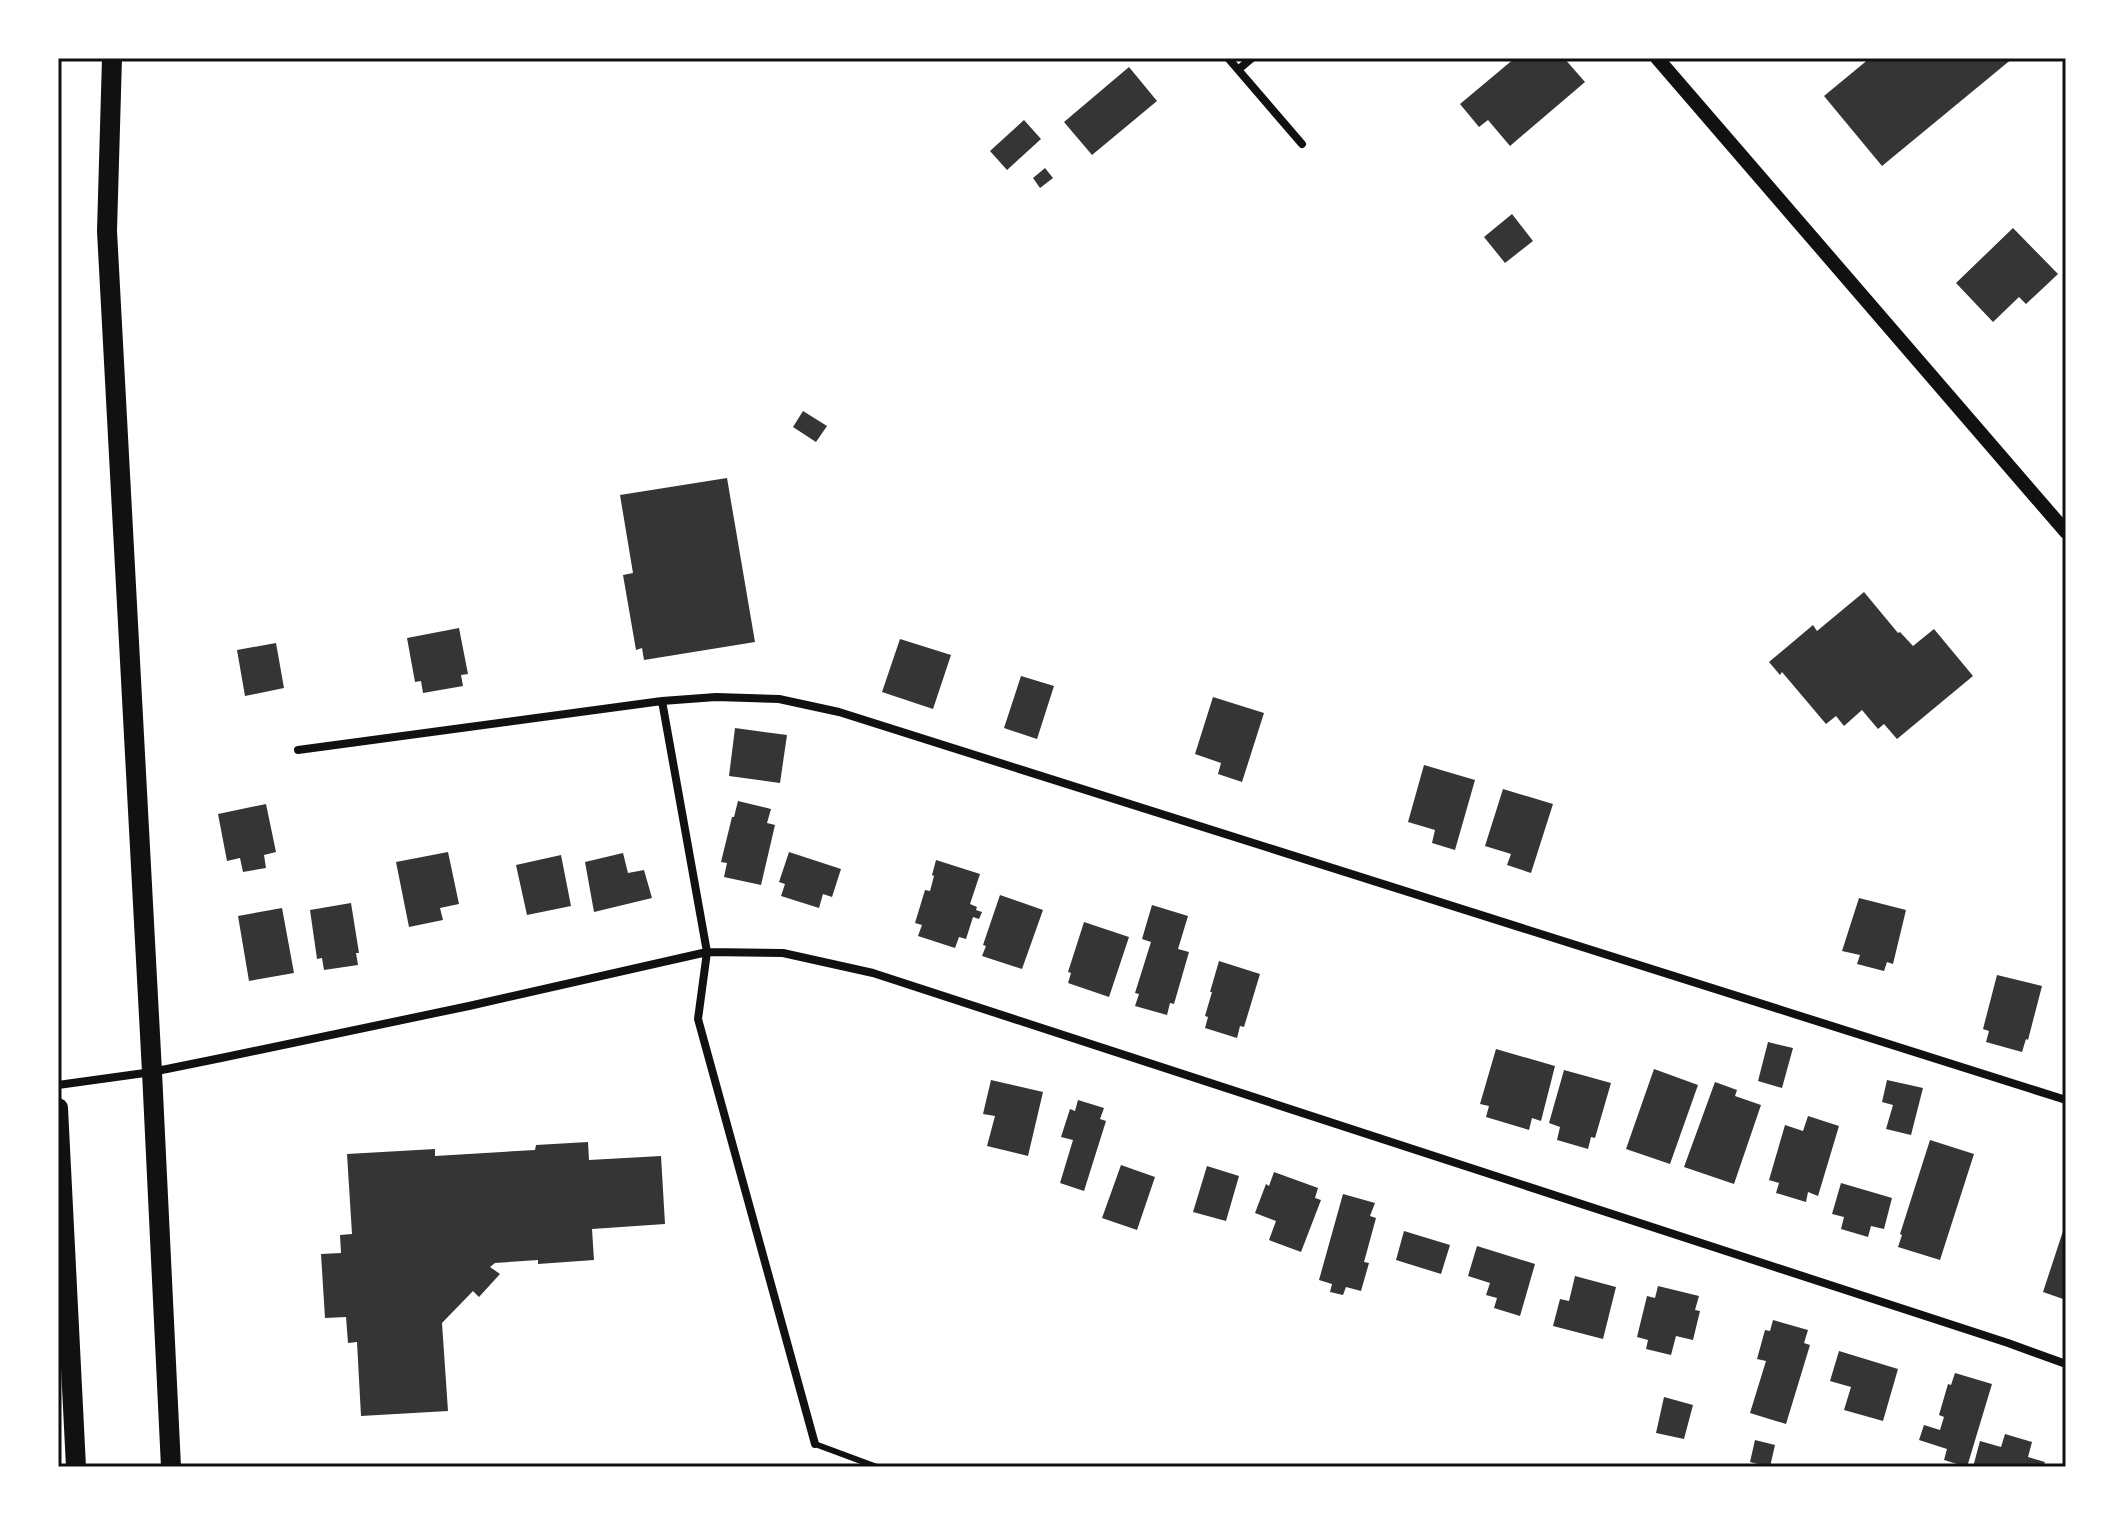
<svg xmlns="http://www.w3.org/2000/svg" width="2124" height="1525" font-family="Helvetica,sans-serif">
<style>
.building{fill:#353535}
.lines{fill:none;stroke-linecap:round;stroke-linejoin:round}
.service{stroke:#111;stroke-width:6}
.minor{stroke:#111;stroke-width:8}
.tertiary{stroke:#111;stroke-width:14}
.primary{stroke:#111;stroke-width:20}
.neatline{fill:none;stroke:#111;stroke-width:3}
</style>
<rect width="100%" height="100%" fill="#fff"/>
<path class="building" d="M1515,58H1564L1585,82L1510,146L1488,120L1479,127L1460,104Z
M1870,58H2013L1882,166L1824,96Z
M1129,67L1157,101L1092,155L1064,122Z
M1024,120L1041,139L1007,170L990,151Z
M1045,168L1053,178L1040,188L1033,178Z
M1512,214L1533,241L1505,263L1484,237Z
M2013,228L2058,274L2026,304L2019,297L1993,322L1956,283Z
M803,411L827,426L816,442L793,427Z
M727,478L755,642L644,660L642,648L636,650L623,575L633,573L620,495Z
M1864,592L1898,633L1900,632L1913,646L1934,629L1973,676L1897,739L1884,724L1878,729L1862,710L1844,726L1836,716L1826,724L1782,672L1780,675L1769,662L1813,625L1817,631Z
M459,628L468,674L461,675L463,686L423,693L421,681L415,682L407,638Z
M900,639L951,655L933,709L882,692Z
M276,643L284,688L245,696L237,650Z
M1021,676L1054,686L1037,739L1004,728Z
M1213,697L1264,713L1242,782L1218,774L1221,763L1195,754Z
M735,728L787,735L780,783L729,776Z
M1424,765L1475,780L1455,850L1432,843L1435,830L1408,822Z
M1503,789L1553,804L1531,873L1507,865L1511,854L1485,846Z
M738,801L771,809L767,823L775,825L761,885L724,877L727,863L721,862L732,817H734Z
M266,804L276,852L264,855L266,868L243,872L240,858L227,861L218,814Z
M448,852L459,904L440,908L443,920L409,927L396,862Z
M789,852L841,869L832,897L823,894L819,908L781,896L785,884L779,882Z
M623,853L628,873L644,870L652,898L594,912L585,862Z
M561,855L571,906L527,915L516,865Z
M936,860L980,874L970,904L977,907L976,910L982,912L979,919L973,917L966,939L959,937L955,948L918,936L922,925L915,923L925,890L930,891L934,876L932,875Z
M1000,895L1043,910L1022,969L982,956L986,946L983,945Z
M1859,898L1906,910L1893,964L1887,962L1884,971L1857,964L1860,955L1842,951Z
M351,903L359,953H356L358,965L324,970L322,958L317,959L310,910Z
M1152,905L1188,916L1178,949L1189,952L1174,1004L1170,1003L1167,1015L1135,1006L1139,994L1135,993L1151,942L1142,939Z
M282,908L294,973L249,981L238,916Z
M1084,922L1129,937L1109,997L1068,983L1071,973L1068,972Z
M1219,961L1260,974L1244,1027L1240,1026L1237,1038L1205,1028L1208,1017L1205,1016L1212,992H1210Z
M1997,975L2042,986L2028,1040L2026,1039L2022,1052L1986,1042L1989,1031L1983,1029Z
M1768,1042L1793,1048L1782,1088L1758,1081Z
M1496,1049L1555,1066L1541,1121L1532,1118L1529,1130L1486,1117L1489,1106L1480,1104Z
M1654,1069L1698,1085L1670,1164L1626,1149Z
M1564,1070L1611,1083L1595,1138L1591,1137L1588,1149L1557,1140L1560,1127L1549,1123Z
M991,1080L1043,1092L1028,1156L987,1146L995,1116L983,1114Z
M1887,1080L1923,1088L1911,1135L1886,1129L1893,1105L1882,1102Z
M1715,1082L1737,1090L1735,1096L1761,1105L1734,1184L1684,1167Z
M1078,1100L1104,1108L1100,1119L1106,1121L1084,1191L1060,1183L1073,1140L1061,1137L1070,1109L1075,1111Z
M1808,1116L1839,1126L1818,1196L1808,1192L1806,1202L1776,1193L1779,1183L1769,1180L1785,1125L1803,1131Z
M1930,1140L1974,1154L1940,1260L1898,1247L1902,1235L1900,1234Z
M588,1142L589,1160L661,1156L665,1224L592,1229L594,1260L538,1264V1260L495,1263L490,1267L500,1274L479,1297L473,1291L442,1323L448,1411L361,1416L357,1342L348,1343L346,1317L325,1318L321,1254L341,1253L340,1235L352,1234L347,1154L435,1149V1156L535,1150L536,1145Z
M1121,1165L1155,1177L1137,1230L1102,1218Z
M1207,1166L1239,1176L1226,1221L1193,1212Z
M1274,1172L1318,1188L1315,1198L1321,1200L1301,1252L1269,1240L1276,1221L1255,1213L1266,1184L1269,1186Z
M1841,1183L1892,1198L1884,1229L1871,1226L1868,1237L1841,1229L1844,1217L1832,1214Z
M1343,1194L1375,1203L1370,1216L1376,1218L1364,1262L1369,1263L1361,1291L1346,1287L1343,1295L1330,1292L1332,1284L1319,1280Z
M2065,1225H2066V1300L2043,1292Z
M1404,1231L1450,1245L1441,1274L1396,1260Z
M1477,1246L1535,1264L1520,1316L1494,1308L1497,1298L1486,1295L1490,1283L1468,1276Z
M1575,1276L1616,1287L1603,1339L1553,1326L1560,1299L1569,1301Z
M1658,1286L1699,1296L1695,1310L1700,1311L1693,1340L1676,1336L1671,1355L1646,1349L1648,1340L1637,1337L1647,1296L1655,1298Z
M1773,1320L1808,1330L1804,1343L1810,1345L1786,1424L1750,1413L1766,1361L1757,1359L1765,1330L1770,1331Z
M1839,1351L1898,1369L1883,1421L1844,1410L1851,1387L1830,1381Z
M1955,1373L1992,1384L1967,1467L1944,1460L1947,1449L1919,1440L1924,1425L1940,1430L1944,1417L1939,1415L1948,1384L1951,1385Z
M1664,1397L1693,1405L1684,1439L1656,1433Z
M2005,1434L2032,1442L2028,1457L2045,1462L2043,1467H1973L1980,1441L2001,1447Z
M1755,1440L1775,1445L1770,1467L1750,1462Z"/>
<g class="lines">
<path class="service" d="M815,1444L877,1467"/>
<path class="minor" d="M1228,58L1302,144
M1239,69L1252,58
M662,701L707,952L698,1019L815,1444
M298,750L662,701L716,697L779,699L839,712L2066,1100
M58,1085L152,1072L221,1058L469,1006L707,952L783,953L873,973L2008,1343L2066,1364"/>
<path class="tertiary" d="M1657,58L2066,532"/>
<path class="primary" d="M112,58L107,231L152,1072L171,1467
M58,1108L76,1467"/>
</g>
<rect width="2124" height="1525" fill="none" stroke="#ffffff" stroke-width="120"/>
<rect x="60" y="60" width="2004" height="1405" class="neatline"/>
</svg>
